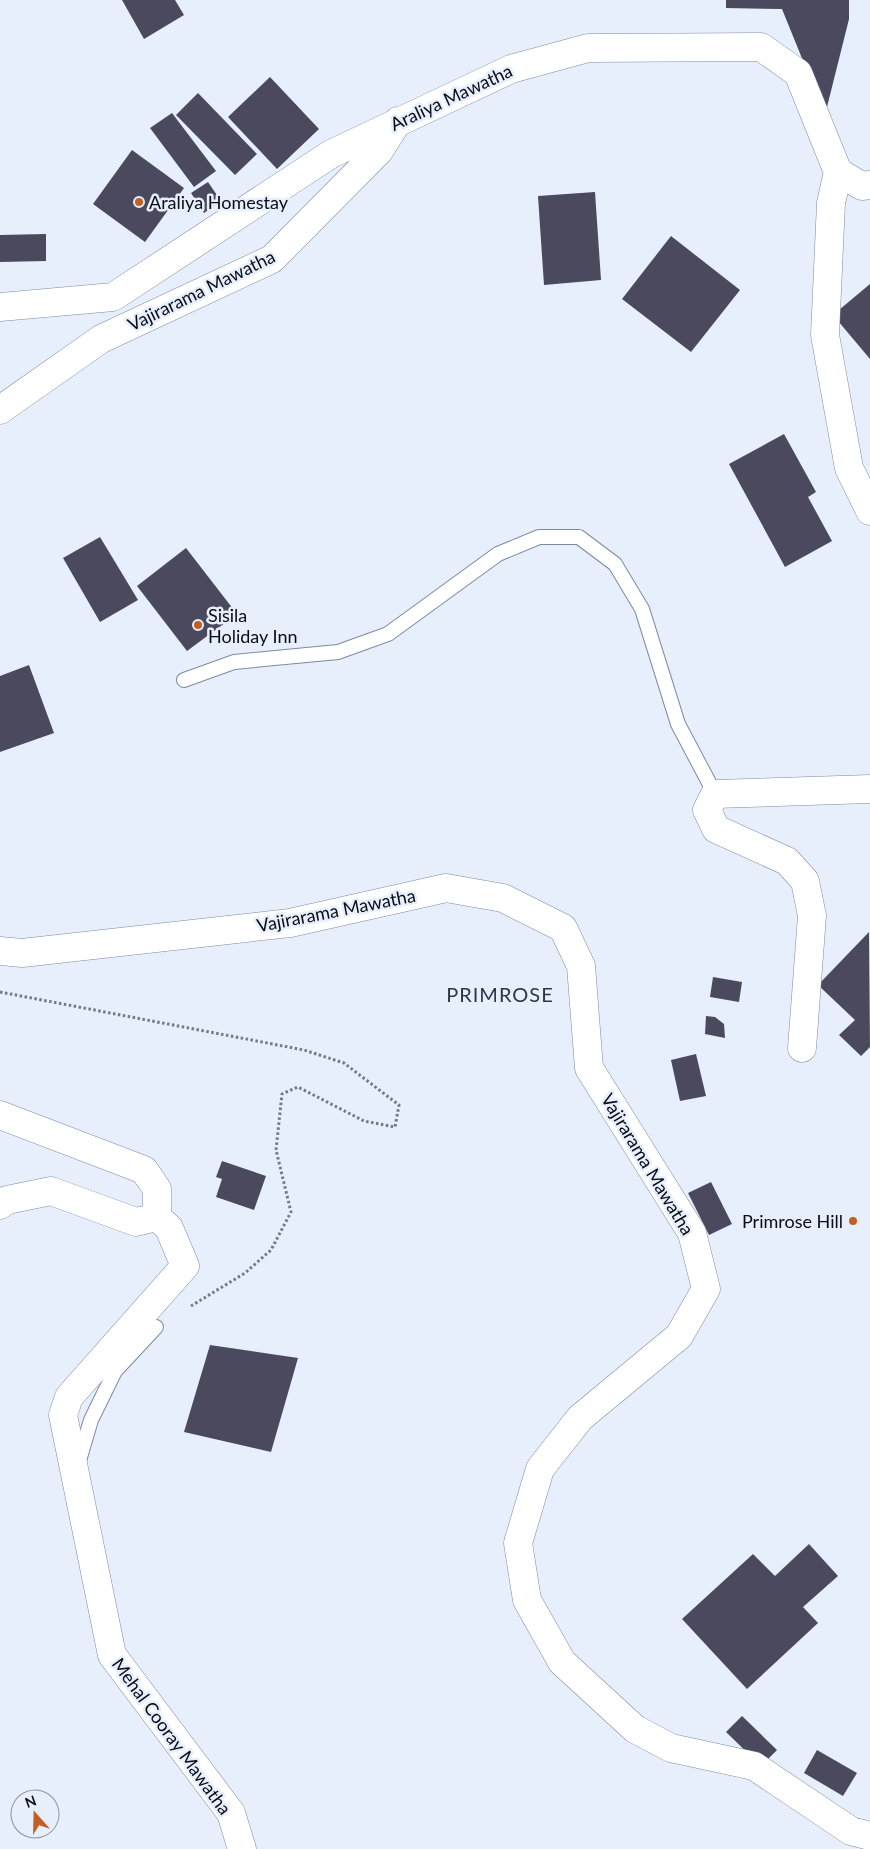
<svg xmlns="http://www.w3.org/2000/svg" width="870" height="1849" font-family="Lato,sans-serif">
<style>
.building{fill:#4b495d}
.lines{fill:none;stroke-linecap:round;stroke-linejoin:round}
.service-casing{stroke:#7e8b9e;stroke-width:16}
.minor-casing{stroke:#7e8b9e;stroke-width:29}
.path{stroke:#747a84;stroke-width:3;stroke-dasharray:2.5 2.5;stroke-linecap:butt}
.service{stroke:#fff;stroke-width:14}
.minor{stroke:#fff;stroke-width:28}
.poi-dot{fill:#c26023;stroke:#e7effc;stroke-width:2}
.labels{text-anchor:middle;dominant-baseline:central;stroke-width:5;stroke-linejoin:round;paint-order:stroke}
.street-label{font-size:18px;fill:#080c13;stroke:#e7effc}
.poi-label{font-size:18px;fill:#080c13;stroke:#e7effc;text-anchor:start}
.quarter-label{font-size:20px;letter-spacing:1px;fill:#2c3647;stroke:#e7effc}
</style>
<rect width="100%" height="100%" fill="#e7effc"/>
<path class="building" d="M122,0H175L184,15L144,39Z
M726,0H849V19L825,115L782,9L726,8Z
M270,77L319,129L277,169L228,117Z
M198,93L257,154L235,175L176,115Z
M172,113L216,171L194,187L150,128Z
M132,150L184,188L145,242L93,204Z
M208,182L221,201L204,213L191,193Z
M595,192L601,280L544,285L538,196Z
M46,234V261L0,262V235Z
M671,236L740,290L691,352L622,299Z
M870,284V359L833,315Z
M784,434L816,492L808,497L832,541L785,567L729,464Z
M100,537L138,600L100,622L63,558Z
M186,548L237,614L187,651L137,586Z
M29,665L54,733L0,752V676Z
M869,932L870,1047L861,1056L839,1035L855,1020L818,985Z
M713,977L742,982L739,1002L710,997Z
M706,1016L715,1017L724,1024L725,1038L705,1034Z
M696,1054L706,1096L680,1101L671,1060Z
M222,1161L266,1176L254,1210L216,1197L222,1179L216,1177Z
M711,1182L732,1224L709,1235L688,1193Z
M210,1345L298,1358L271,1452L184,1432Z
M809,1544L838,1576L803,1607L818,1623L747,1689L682,1619L753,1554L775,1576Z
M742,1716L777,1750L761,1766L726,1732Z
M817,1750L857,1773L843,1796L804,1773Z"/>
<g class="lines">
<g class="service-casing">
<path id="service" d="M184,680L234,662L338,652L388,634L498,554L539,537H579L615,564L642,609L678,724L715,794
M78,1464L91,1420L115,1371L156,1327"/>
</g>
<g class="minor-casing">
<path id="minor" d="M838,172L831,203L825,335L849,468L870,511
M0,307L113,297L331,154L511,69L588,48L761,47L798,73L838,172L862,186L870,185
M0,410L101,339L272,259L379,151L398,121
M0,951L22,953L290,923L446,888L503,898L563,928L581,966L589,1068L692,1233L706,1289L679,1336L580,1418L540,1469L518,1543L527,1600L562,1662L635,1729L671,1748L754,1766L851,1831L870,1836
M802,1048L812,916L805,881L787,861L716,829L707,810L715,794L870,789
M0,1115L144,1170L157,1189V1217L136,1222L51,1191L7,1200L0,1205
M157,1217L169,1228L185,1266L69,1397L63,1415L112,1655L231,1813L242,1849"/>
</g>
<path class="path" d="M0,992L304,1050L344,1063L399,1105L395,1127L364,1121L298,1087L282,1094L276,1150L291,1212L271,1250L245,1273L191,1306"/>
<use href="#service" class="service"/>
<use href="#minor" class="minor"/>
</g>
<g class="poi-dot">
<circle cx="139" cy="202" r="5"/>
<circle cx="198" cy="625" r="5"/>
<circle cx="853" cy="1221" r="5"/>
</g>
<g class="labels">
<g class="street-label">
<text transform="translate(451 97) rotate(-25)">Araliya Mawatha</text>
<text transform="translate(201 290) rotate(-26)">Vajirarama Mawatha</text>
<text transform="translate(336 910) rotate(-11)">Vajirarama Mawatha</text>
<text transform="translate(648 1164) rotate(59)">Vajirarama Mawatha</text>
<text transform="translate(172 1736) rotate(54)">Mehal Cooray Mawatha</text>
</g>
<g class="poi-label">
<text x="149" y="202">Araliya Homestay</text>
<text x="208" y="615">Sisila<tspan x="208" dy="21">Holiday Inn</tspan></text>
<text x="843" y="1221" text-anchor="end">Primrose Hill</text>
</g>
<g class="quarter-label">
<text x="500" y="994">PRIMROSE</text>
</g>
</g>
<g transform="translate(35 1814) rotate(340)"><circle r="24" fill="#e7effc" stroke="#8e949f"/>
<path d="M0-4L9 19L0 12L-9 19Z" fill="#c26023"/>
<text y="-8" font-size="14" font-weight="bold" text-anchor="middle" fill="#080c13">N</text>
</g>
</svg>
